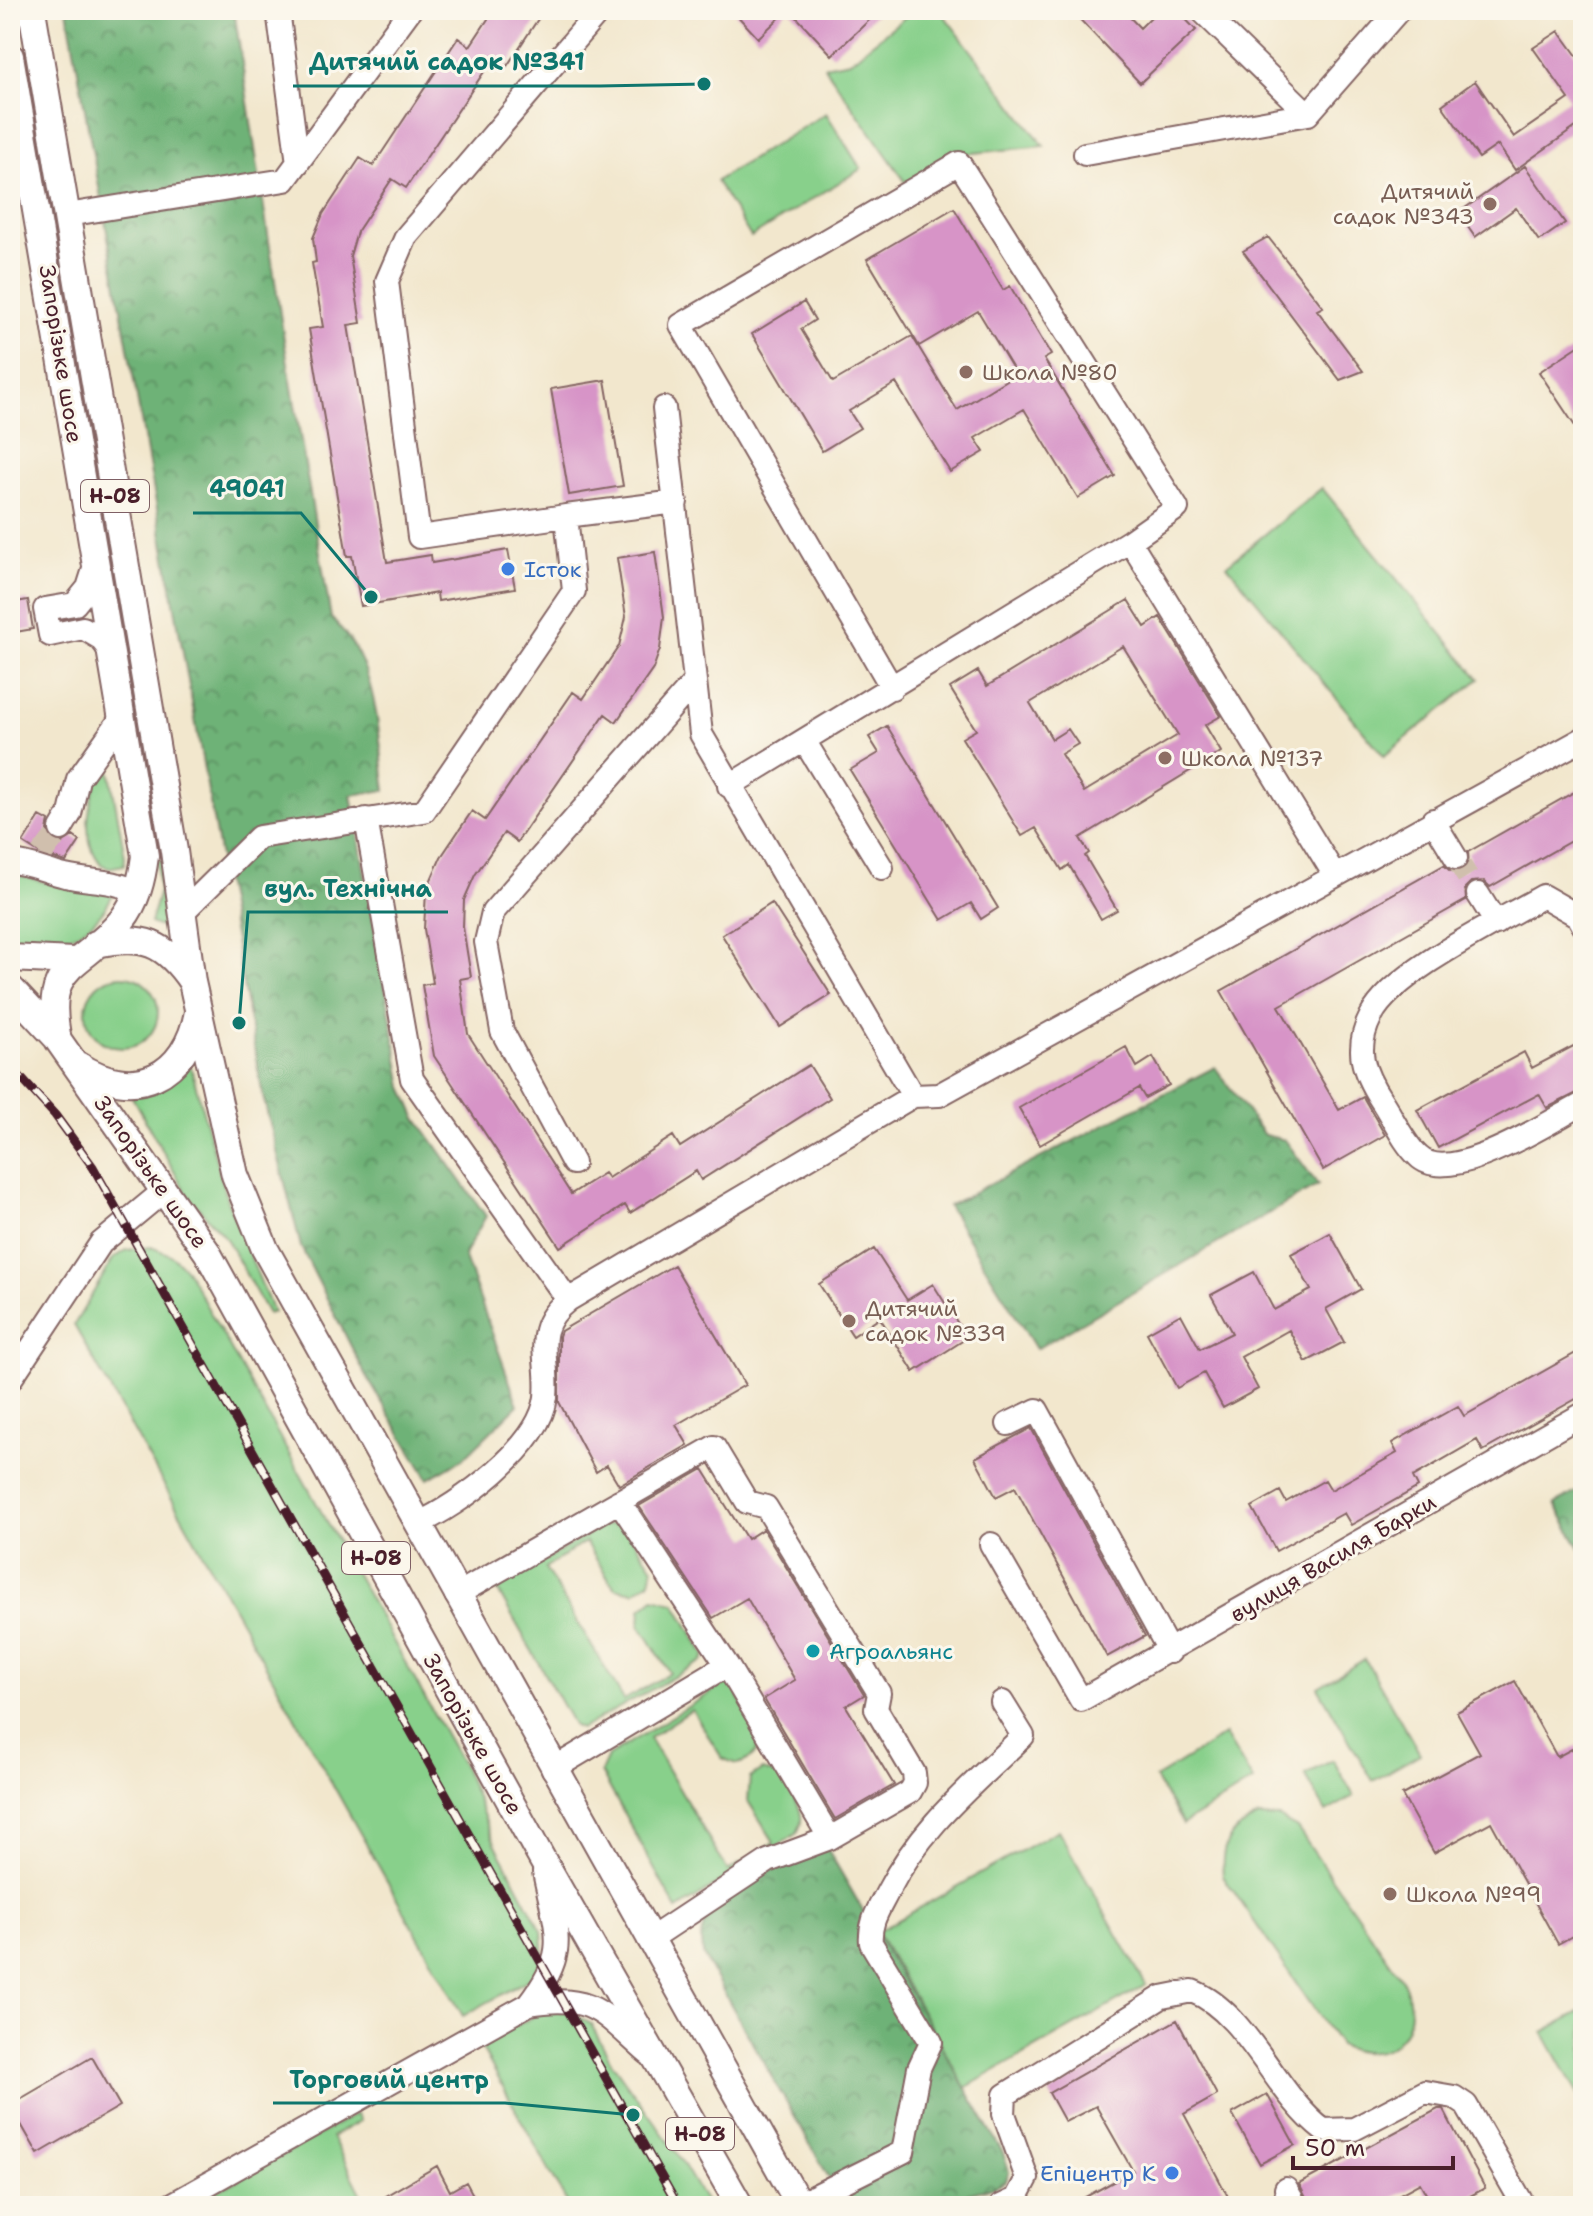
<svg xmlns="http://www.w3.org/2000/svg" width="1593" height="2216" font-family="'Shantell Sans',sans-serif">
<style>
.grass{fill:#88d08b;stroke:#69785b;stroke-width:2}
.forest{fill:url(#forest-crowns);stroke:#5c6851;stroke-width:2}
.building{fill:#d794c7;fill-rule:evenodd}
.lines{fill:none;stroke-linecap:round;stroke-linejoin:round}
.minor-tunnel{stroke:#d0bfad;stroke-width:22;stroke-dasharray:22 11;stroke-linecap:butt}
.minor-casing{stroke:#856564;stroke-width:26}
.major-casing{stroke:#856564;stroke-width:30}
.minor{stroke:#fff;stroke-width:22}
.major{stroke:#fff;stroke-width:26}
.rail-casing{stroke:#4a1f2b;stroke-width:9}
.rail{stroke:#fbf7ec;stroke-width:6;stroke-dasharray:18;stroke-linecap:butt}
.education-dot{fill:#8d6e63;stroke:#fbf7ec;stroke-width:3}
.shop-dot{fill:#3f7fe0;stroke:#fbf7ec;stroke-width:3}
.culture-dot{fill:#0f9aa8;stroke:#fbf7ec;stroke-width:3}
.labels{text-anchor:middle;dominant-baseline:central;stroke-width:6;stroke-linejoin:round;paint-order:stroke}
.shield{fill:#fbf7ec;stroke:#7f6065;stroke-width:2}
.shield-label{font-size:20px;font-weight:bold;fill:#4a1f2b}
.education-label{font-size:22px;fill:#785e54;stroke:#fbf7ec;text-anchor:start}
.street-label{font-size:22px;fill:#4a1f2b;stroke:#fbf7ec}
.shop-label{font-size:22px;fill:#366cbe;stroke:#fbf7ec;text-anchor:start}
.culture-label{font-size:22px;fill:#0d838f;stroke:#fbf7ec;text-anchor:start}
.leader{fill:none;stroke:#0f766e;stroke-width:3}
.callout-dot{fill:#0f766e;stroke:#fbf7ec;stroke-width:3}
.callout-label{font-size:24px;text-anchor:middle;font-weight:bold;fill:#0f766e;stroke:#fbf7ec;stroke-width:6;stroke-linejoin:round;paint-order:stroke}
</style>
<defs>
<pattern id="forest-crowns" width="20" height="18" patternUnits="userSpaceOnUse" patternTransform="scale(2)"><rect width="20" height="18" fill="#6eb277"/><path d="M2 6a3 3 0 1 1 6 0M12 15a3 3 0 1 1 6 0" fill="none" stroke="#5c9062"/></pattern>
</defs>
<rect width="100%" height="100%" fill="#fbf7ec"/>
<filter id="ink" filterUnits="userSpaceOnUse"><feTurbulence type="fractalNoise" baseFrequency=".0125" numOctaves="2"/><feDisplacementMap in="SourceGraphic" scale="16" xChannelSelector="R" yChannelSelector="G"/><feConvolveMatrix kernelMatrix="1 2 1 2 8 2 1 2 1" color-interpolation-filters="sRGB"/></filter>
<filter id="wash" filterUnits="userSpaceOnUse"><feTurbulence type="fractalNoise" baseFrequency=".006" numOctaves="4" result="noise"/><feDisplacementMap in="SourceGraphic" scale="32" xChannelSelector="R" yChannelSelector="G"/><feGaussianBlur stdDeviation="1.8" result="paint"/><feColorMatrix in="noise" values="0 0 0 0 0 0 0 0 0 0 0 0 0 0 0 0 0 1.4 0 .05"/><feComposite in="paint" operator="in"/></filter>
<g filter="url(#wash)">
<rect width="100%" height="100%" fill="#f2e7cd"/>
<path class="grass" d="M914,10H940L1044,146L952,155L907,184L824,66L850,61Z
M826,113L861,169L751,237L716,181Z
M1322,488L1479,679L1384,756L1227,565Z
M104,763L109,767L125,857L124,865L108,868L101,864C78,836 91,798 100,767Z
M156,860H163L174,933L150,923L159,891Z
M10,873L56,885L115,889C97,935 57,947 10,942Z
M86 1012a36 36 0 1 1 72 0a36 36 0 1 1-72 0Z
M190,1064L227,1200L273,1312L268,1314L227,1240L188,1196L132,1097L166,1086Z
M151,1247L171,1255L186,1269L464,1768L495,1843L542,1931L544,1964L531,1978L463,2016L74,1325L113,1259L127,1250Z
M617,1523L623,1524L653,1568L650,1581L634,1592L615,1588L585,1542L545,1568L624,1700L670,1673L640,1625L641,1609L654,1598L675,1603L705,1655L702,1661L581,1729L574,1726L497,1589L602,1526Z
M1365,1659L1420,1754L1373,1781L1318,1687Z
M725,1684L734,1686L758,1738C760,1754 750,1761 736,1764L722,1758L692,1710L649,1738L728,1871L774,1842L748,1801L750,1778L762,1770L780,1775C790,1793 811,1814 796,1834L677,1910L601,1772L608,1756Z
M1225,1735L1253,1781L1183,1824L1155,1778Z
M1333,1760L1354,1796L1326,1812L1305,1775Z
M1259,1817L1279,1818L1297,1828L1403,1981C1426,2030 1388,2069 1339,2045L1223,1876C1220,1845 1230,1829 1259,1817Z
M1058,1830L1146,1985L965,2088L877,1932Z
M547,2009H564L591,2024L612,2063L678,2155L708,2206H569L480,2045Z
M1583,2010V2103L1543,2032Z
M356,2114L360,2121L332,2137L363,2197L347,2206H191Z"/>
<path class="forest" d="M67,10H234L284,340L331,618C379,663 377,729 386,790L351,795L403,1087L416,1117L486,1216L464,1255L518,1405L464,1458L428,1479L365,1374L301,1247L263,1096Z
M1215,1067L1264,1135L1285,1140L1318,1185L1036,1349L948,1206Z
M1583,1488V1553L1555,1504Z
M827,1848L1003,2153L1009,2172L1006,2181L996,2187L918,2206H845L704,1957C682,1898 786,1863 827,1848Z"/>
<g id="blocks">
<path class="building" d="M494,10H544L505,69L492,60L406,188L392,179L357,232L350,256L361,323L348,325L387,562L431,555L432,563L508,550L515,588L438,601L437,593L361,606L352,556H347L309,329L323,327L312,263L316,262L313,238L323,214L360,158L373,166L458,38L470,46Z
M732,10H788L758,38Z
M790,10H880L832,55Z
M1071,10H1123L1140,28L1158,10H1177L1196,30L1140,83Z
M1559,31L1583,64V122L1515,170L1498,145L1479,158L1442,105L1475,81L1514,137L1569,99L1533,48Z
M1525,166L1565,223L1539,241L1516,208L1475,237L1458,213Z
M954,208L1003,290L1010,286L1051,355L1044,359L1115,476L1078,498L1024,409L975,438L984,452L950,472L896,383L849,411L860,428L822,451L752,334L804,302L815,320L801,329L833,382L912,336L957,410L1016,374L978,311L919,346L867,259Z
M1268,237L1323,307L1317,310L1363,371L1340,380L1243,251Z
M1583,343V438L1539,372Z
M605,380L623,486L569,495L551,389Z
M655,552L664,617L660,649L653,669L616,722L605,714L517,842L504,833L475,875L464,900L463,927L471,977L460,979L468,1034L571,1194L604,1173L608,1178L673,1136L680,1147L809,1065L830,1098L701,1180L696,1171L630,1213L625,1205L560,1247L434,1056L422,985L433,983L424,929L426,891L441,857L472,811L485,820L573,692L583,699L619,646L626,617L617,558Z
M28,600L33,629L10,633V603Z
M1128,600L1145,627L1160,617L1221,716L1205,725L1221,752L1080,838L1089,853L1085,856L1117,910L1101,919L1069,865L1062,870L1036,828L1022,836L962,738L976,730L950,688L978,671L987,686ZM1123,646L1178,735L1084,792L1061,754L1078,744L1068,729L1052,739L1030,703Z
M887,726L998,908L981,919L971,903L942,920L850,770L879,753L869,737Z
M1583,787V834L1490,887L1484,881L1471,882L1465,888L1466,900L1279,1006L1339,1110L1363,1097L1385,1135L1323,1170L1221,991L1444,865L1450,871L1463,870L1469,864L1468,852Z
M40,816L49,821L47,830L53,841L62,843L73,836L80,841L66,862L39,853L23,843Z
M772,903L831,995L780,1027L722,935Z
M1583,1041V1090L1547,1108L1539,1094L1438,1148L1417,1110L1524,1052L1532,1068Z
M1126,1047L1137,1067L1153,1057L1169,1085L1145,1098L1139,1088L1040,1145L1019,1108Z
M1330,1233L1361,1289L1326,1309L1344,1342L1306,1362L1289,1330L1241,1357L1258,1389L1223,1408L1204,1373L1177,1388L1147,1333L1181,1314L1200,1349L1232,1333L1211,1295L1254,1272L1274,1310L1311,1290L1291,1254Z
M874,1249L907,1300L933,1284L967,1338L914,1372L880,1318L853,1336L819,1284Z
M674,1265L745,1385L676,1425L688,1445L619,1485L607,1465L596,1472L559,1402V1336L561,1331Z
M1583,1349V1395L1483,1451L1477,1440L1413,1477L1418,1487L1351,1525L1344,1513L1276,1551L1252,1507L1280,1491L1286,1502L1325,1480L1331,1490L1397,1453L1392,1443L1458,1406L1464,1416Z
M1031,1428L1145,1636L1107,1657L1015,1487L996,1497L975,1458Z
M703,1469L747,1539L763,1529L864,1695L846,1706L894,1785L835,1819L764,1699L795,1680L747,1598L713,1618L639,1506Z
M1515,1681L1557,1757L1583,1743V1930L1558,1944L1491,1822L1434,1853L1402,1795L1480,1753L1457,1712Z
M1177,2020L1217,2095L1184,2114L1233,2206H1069L1133,2171L1096,2106L1065,2122L1049,2093Z
M92,2057L120,2106L38,2154L10,2105Z
M1267,2094L1295,2145L1260,2164L1232,2114Z
M1438,2109H1443L1485,2188L1452,2206H1433L1420,2183L1378,2206H1310L1299,2184Z
M437,2166L450,2191L466,2182L479,2206H368Z"/>
</g>
</g>
<g filter="url(#ink)">
<use href="#blocks" fill-opacity="0" stroke="#856564" stroke-width="2"/>
<g class="lines">
<path class="minor-tunnel" d="M41,855L61,829
M1456,858L1478,894"/>
<g class="minor-casing">
<path id="minor" d="M278,10L298,163
M1201,10L1308,114
M1085,154L1308,114L1399,10
M67,215L285,180L410,10
M664,408L701,734L913,1096
M566,516L419,537L387,281L406,237L600,10
M1130,541L1334,874
M96,563L88,588L75,604L45,609L50,635L83,628L100,638L111,652
M805,742L882,868
M729,786L1130,541L1177,508L959,163L681,325L892,688
M366,819L412,1079L568,1300
M1433,820L1456,858
M61,829L70,814L78,779L122,717
M10,862C30,863 45,871 65,876C92,882 111,879 138,892
M1478,894L1496,923
M184,911L259,837L424,811L574,591L566,516L676,502
M1583,925L1578,916L1543,896C1498,922 1393,972 1371,1016C1354,1049 1363,1072 1381,1100C1393,1118 1403,1142 1418,1156C1449,1188 1550,1121 1583,1104
M573,1163L502,1031L486,942L493,912L695,681
M10,1380L101,1243L165,1190
M1008,1424L1037,1410L1170,1652
M619,1501L727,1665L830,1838
M417,1524C459,1505 540,1447 546,1397C550,1356 530,1330 568,1300L913,1096L939,1095L1583,739
M991,1544L1081,1700L1583,1414
M456,1595L714,1447L747,1502L766,1507L879,1693L876,1709L914,1773L915,1783L910,1792L830,1838L768,1861L649,1940
M553,1769L727,1665
M529,2004C570,1951 557,1934 544,1872
M1286,2189L1296,2206
M799,2204L903,2152L919,2068L931,2042L871,1943C869,1922 879,1909 888,1891C922,1825 971,1787 1023,1736L1002,1702
M169,2206L529,2004C594,1993 603,2014 649,2054
M1001,2206L1016,2199L1027,2178L1004,2114L1005,2095L1162,1997L1192,1991C1247,2012 1275,2094 1323,2130L1354,2129L1425,2092L1454,2097L1466,2105L1524,2206"/>
</g>
<g class="major-casing">
<path id="major" d="M32,10L174,851L192,982L235,1175L265,1249L800,2206
M10,56L145,856C142,879 137,901 122,920C83,969 41,960 58,1040L207,1252L542,1859L740,2206
M96,944C143,934 165,942 192,982
M10,958L73,961
M10,988L57,1038
M78,1065C135,1102 186,1077 198,1012"/>
</g>
<use href="#minor" class="minor"/>
<use href="#major" class="major"/>
<g class="rail-casing">
<path id="rail" d="M10,1066L55,1115L93,1167L678,2206"/>
</g>
<use href="#rail" class="rail"/>
</g>
</g>
<g class="education-dot">
<circle cx="1490" cy="204" r="8"/>
<circle cx="966" cy="372" r="8"/>
<circle cx="1165" cy="758" r="8"/>
<circle cx="849" cy="1321" r="8"/>
<circle cx="1390" cy="1894" r="8"/>
</g>
<g class="shop-dot">
<circle cx="508" cy="569" r="8"/>
<circle cx="1172" cy="2173" r="8"/>
</g>
<circle class="culture-dot" cx="813" cy="1651" r="8"/>
<g class="labels">
<g class="shield">
<rect x="81" y="480" width="68" height="32" rx="6"/>
<rect x="342" y="1542" width="68" height="32" rx="6"/>
<rect x="666" y="2118" width="68" height="32" rx="6"/>
</g>
<g class="shield-label">
<text x="115" y="496">Н-08</text>
<text x="376" y="1558">Н-08</text>
<text x="700" y="2134">Н-08</text>
</g>
<g class="education-label">
<text x="1474" y="191" text-anchor="end">Дитячий<tspan x="1474" dy="25">садок №343</tspan></text>
<text x="982" y="372">Школа №80</text>
<text x="1181" y="758">Школа №137</text>
<text x="865" y="1308">Дитячий<tspan x="865" dy="25">садок №339</tspan></text>
<text x="1406" y="1894">Школа №99</text>
</g>
<g class="street-label">
<text transform="translate(61 354) rotate(81)">Запорізьке шосе</text>
<text transform="translate(151 1172) rotate(55)">Запорізьке шосе</text>
<text transform="translate(1333 1558) rotate(-30)">вулиця Василя Барки</text>
<text transform="translate(473 1734) rotate(61)">Запорізьке шосе</text>
</g>
<g class="shop-label">
<text x="524" y="569">Істок</text>
<text x="1156" y="2173" text-anchor="end">Епіцентр К</text>
</g>
<g class="culture-label">
<text x="829" y="1651">Агроальянс</text>
</g>
</g>
<path class="leader" d="M704 84L600 86H293M371 597L301 513H193M239 1023L248 912H448M633 2115L505 2103H273"/>
<g class="callout-dot">
<circle cx="704" cy="84" r="8"/>
<circle cx="371" cy="597" r="8"/>
<circle cx="239" cy="1023" r="8"/>
<circle cx="633" cy="2115" r="8"/>
</g>
<g class="callout-label">
<text x="447" y="70">Дитячий садок №341</text>
<text x="247" y="497">49041</text>
<text x="348" y="897">вул. Технічна</text>
<text x="389" y="2088">Торговий центр</text>
</g>
<rect width="1593" height="2216" fill="none" stroke="#fbf7ec" stroke-width="40"/>
<path d="M1293 2156v12h160v-12" fill="none" stroke="#4a1f2b" stroke-width="4"/>
<text x="1305" y="2156" font-size="24" fill="#4a1f2b" stroke="#fbf7ec" stroke-width="6" paint-order="stroke">50 m</text>
</svg>
